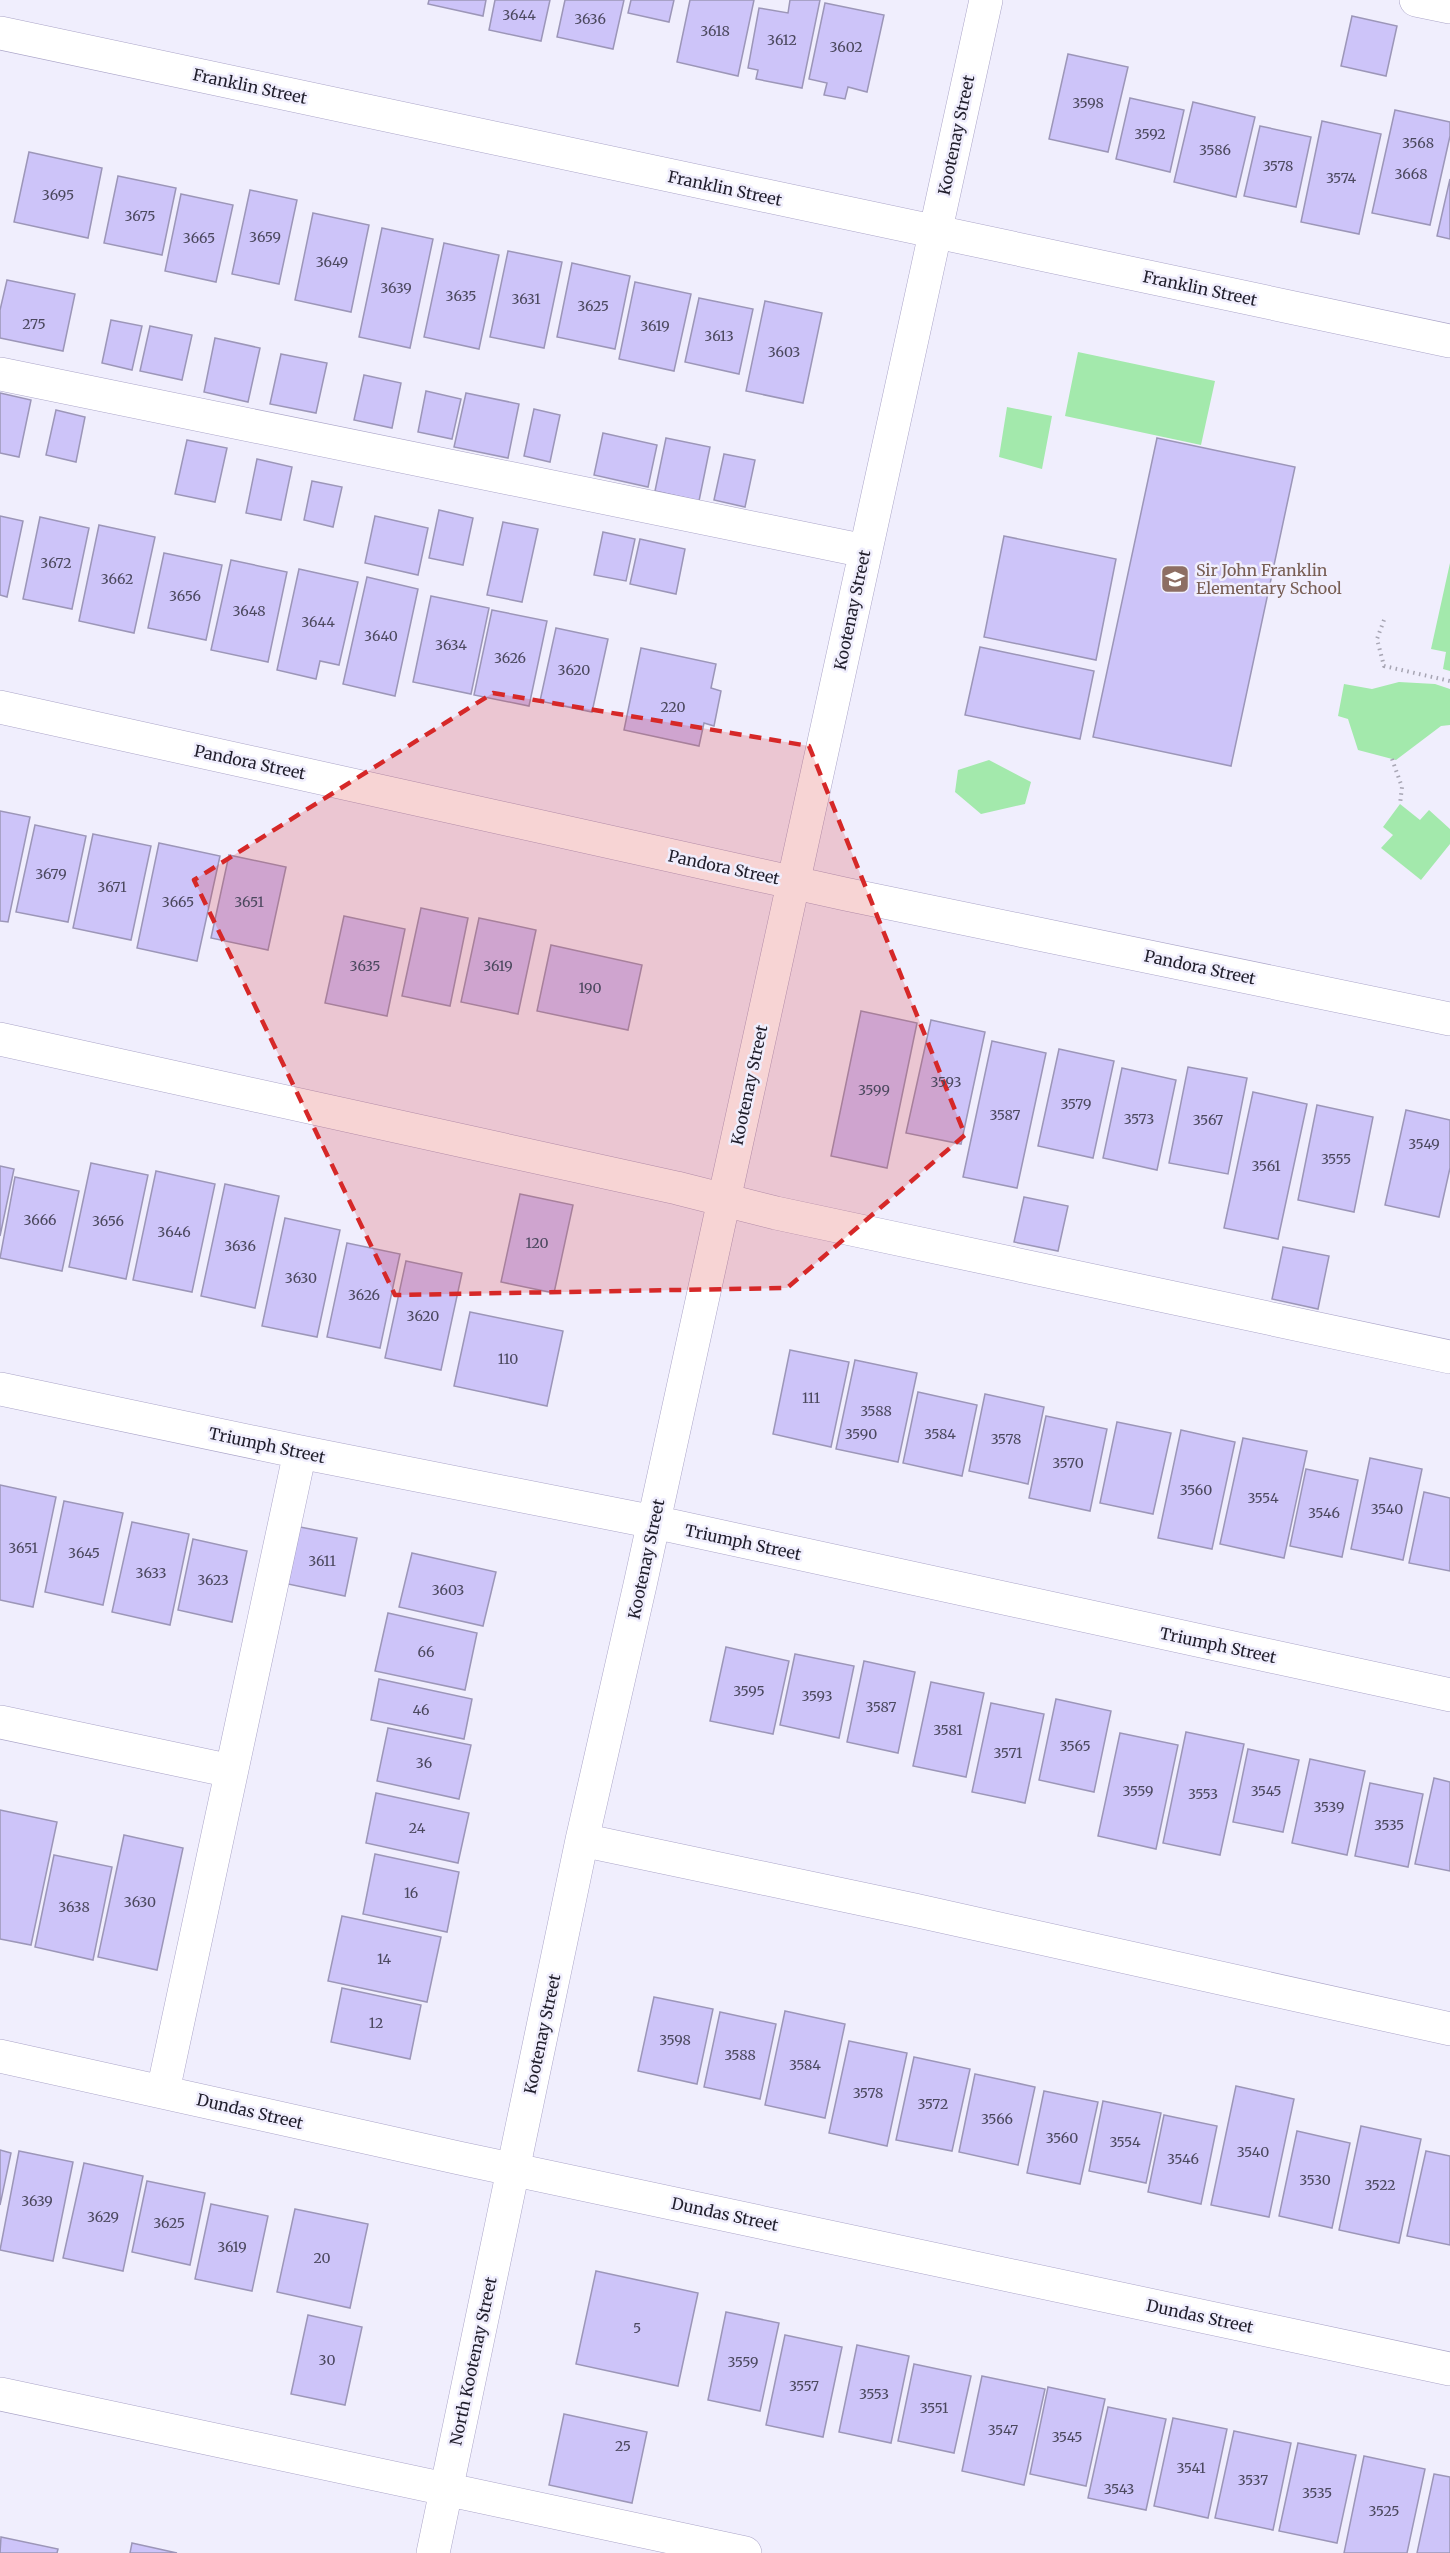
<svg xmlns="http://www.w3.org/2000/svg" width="1450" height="2553" font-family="Merriweather,serif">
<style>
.green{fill:#a3e9ac}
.building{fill:#cdc4f9;stroke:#9c96b8;stroke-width:1.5}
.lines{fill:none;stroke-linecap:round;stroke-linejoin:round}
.minor-casing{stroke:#aba5c8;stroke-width:34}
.path{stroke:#a7a5b3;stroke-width:4;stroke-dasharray:1.5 4.5;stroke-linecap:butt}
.minor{stroke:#fff;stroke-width:33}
.marked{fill:#d62828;fill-opacity:0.2;stroke:#d62828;stroke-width:4.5;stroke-dasharray:12 8;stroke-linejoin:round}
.labels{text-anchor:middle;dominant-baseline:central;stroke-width:5;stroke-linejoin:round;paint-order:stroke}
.number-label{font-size:14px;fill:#4b485e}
.street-label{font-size:16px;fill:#201e2b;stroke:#f0eefd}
.education-label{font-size:16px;fill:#785e54;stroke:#f0eefd;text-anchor:start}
</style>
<rect width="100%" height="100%" fill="#f0eefd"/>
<path class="green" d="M1078,352L1215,381L1201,445L1065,416Z
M1007,407L1052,416L1042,469L999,457Z
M1450,563V671L1443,669L1446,652L1431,649Z
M1399,682L1435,684L1450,689V725L1441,726L1396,760L1358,750L1348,719L1338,716L1344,684L1372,689Z
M989,760L1031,782L1025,804L981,814L955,792L958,770Z
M1400,804L1420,820L1429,810L1450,829V844L1421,880L1381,848L1393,835L1383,827Z"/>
<path class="building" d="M429,0H486L483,16L428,4Z
M495,0H550L541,41L489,30Z
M565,0H624L613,49L557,37Z
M631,0H674L669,22L628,13Z
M690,0H754L738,76L677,62Z
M790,0H820L802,88L756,79L758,70L748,68L759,8L788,13Z
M825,3L884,15L867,92L848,87L845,99L824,95L827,83L809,79Z
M1352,16L1397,26L1386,76L1341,66Z
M1068,54L1128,67L1108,152L1049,139Z
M1130,98L1184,110L1170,172L1116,159Z
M1193,102L1255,117L1236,197L1174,182Z
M1395,110L1450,122V136L1430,225L1372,213Z
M1322,121L1381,134L1359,234L1301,222Z
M1260,126L1311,137L1296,207L1244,196Z
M29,152L102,168L88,238L14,222Z
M118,176L176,188L162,255L104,243Z
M1450,179V239L1437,236Z
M250,190L297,200L279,284L232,274Z
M181,194L233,205L216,282L165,271Z
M313,213L369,225L351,312L295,300Z
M382,228L433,239L410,348L359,337Z
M444,243L499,255L479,349L424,337Z
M508,251L562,262L544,348L490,337Z
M572,263L630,276L615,349L557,337Z
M7,280L75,294L63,351L0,338V310Z
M635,282L691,294L674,371L619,359Z
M699,298L753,309L739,374L685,362Z
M765,301L822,313L803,403L746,391Z
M111,320L142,326L132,370L102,363Z
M150,326L192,335L182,380L140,371Z
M215,338L260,348L248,402L204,392Z
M281,354L327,363L316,413L270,404Z
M364,375L401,383L392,428L354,420Z
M426,391L461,399L452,439L418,432Z
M0,393L31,400L19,457L0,453Z
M466,393L519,404L508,458L454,447Z
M534,409L560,415L550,462L524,456Z
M56,410L85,417L76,462L46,455Z
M603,433L657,445L648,487L594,475Z
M666,438L710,447L699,501L655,491Z
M1157,438L1295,467L1231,766L1093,737Z
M187,440L227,448L215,502L175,494Z
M724,454L755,460L745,507L714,500Z
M257,459L292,467L281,520L246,513Z
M312,481L342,487L333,527L304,520Z
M439,510L473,518L463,565L429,558Z
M0,516L23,521L7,597L0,595Z
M375,516L428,528L418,575L365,563Z
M40,517L89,528L72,609L23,599Z
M503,522L538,529L522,602L487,595Z
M99,525L155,537L134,633L79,621Z
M603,532L635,539L626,581L594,575Z
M1004,536L1116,559L1096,660L984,637Z
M640,539L685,549L676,594L630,584Z
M164,553L222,565L206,640L148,628Z
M231,560L287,572L268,662L211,650Z
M299,569L358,582L339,665L320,661L316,679L277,670Z
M367,577L418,589L395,696L343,684Z
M431,596L489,608L471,694L413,682Z
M492,610L547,621L529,706L474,695Z
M556,628L608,639L592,712L540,701Z
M980,647L1094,671L1080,739L965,715Z
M641,648L716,664L711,688L721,691L714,726L704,723L699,746L624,730Z
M0,811L30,817L8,922L0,921Z
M35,825L86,836L68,922L16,912Z
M93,834L151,846L131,940L73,928Z
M159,843L220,856L197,961L137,948Z
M229,855L286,867L268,950L211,938Z
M421,908L468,918L450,1006L402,996Z
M344,916L405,929L387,1016L325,1003Z
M479,918L536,930L518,1014L461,1002Z
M551,945L642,965L628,1030L537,1011Z
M861,1011L917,1023L887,1168L831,1156Z
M931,1020L985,1032L961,1144L906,1133Z
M992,1041L1046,1053L1017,1188L963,1177Z
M1059,1049L1114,1061L1093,1158L1038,1146Z
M1188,1067L1247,1078L1228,1174L1169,1163Z
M1122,1068L1176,1080L1157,1170L1103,1158Z
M1253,1092L1307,1104L1278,1239L1224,1228Z
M1317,1105L1373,1117L1354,1212L1298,1200Z
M1406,1110L1450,1120V1168L1439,1217L1385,1205Z
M91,1163L148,1175L126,1279L69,1267Z
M0,1166L14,1169L0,1236Z
M156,1171L215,1184L192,1292L133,1280Z
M15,1177L79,1191L62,1271L0,1258Z
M225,1184L279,1196L255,1308L201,1296Z
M520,1194L573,1205L554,1293L501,1282Z
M1024,1197L1068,1206L1058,1251L1014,1242Z
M285,1218L340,1230L317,1337L262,1326Z
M347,1243L400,1254L380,1348L327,1337Z
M1283,1247L1329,1256L1318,1309L1272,1299Z
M406,1261L462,1273L441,1370L385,1358Z
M470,1312L563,1331L547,1406L454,1386Z
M790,1350L849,1362L831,1447L773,1434Z
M855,1360L917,1373L898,1462L836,1449Z
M918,1392L977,1405L962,1476L903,1463Z
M985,1394L1044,1407L1028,1484L969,1471Z
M1046,1416L1107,1429L1090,1511L1029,1498Z
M1117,1422L1171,1433L1153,1514L1100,1503Z
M1181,1430L1235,1442L1212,1549L1158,1538Z
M1243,1438L1307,1451L1284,1558L1220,1544Z
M1370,1458L1422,1469L1403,1560L1351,1549Z
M1306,1469L1358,1480L1342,1557L1290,1546Z
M0,1485L56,1497L33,1607L0,1600Z
M1424,1492L1450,1498V1571L1409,1563Z
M64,1501L123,1513L103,1605L45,1592Z
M132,1522L189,1534L170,1625L112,1612Z
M300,1527L357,1538L345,1596L288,1584Z
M193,1539L247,1551L232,1622L178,1610Z
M412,1553L496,1572L483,1626L399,1607Z
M388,1613L477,1633L465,1690L375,1671Z
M726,1647L789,1661L773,1734L710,1721Z
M795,1654L854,1666L839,1738L780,1725Z
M864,1661L915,1672L898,1753L847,1742Z
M379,1679L472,1699L464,1739L371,1720Z
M931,1682L984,1693L966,1777L913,1766Z
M1056,1699L1111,1711L1094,1792L1039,1780Z
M991,1703L1044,1714L1025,1803L972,1792Z
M388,1728L471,1745L459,1799L377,1781Z
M1186,1732L1244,1744L1220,1855L1163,1843Z
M1120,1733L1178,1745L1156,1849L1098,1836Z
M1248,1749L1299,1760L1283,1832L1233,1822Z
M1310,1759L1365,1771L1347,1855L1292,1843Z
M1434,1778L1450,1782V1871L1415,1864Z
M1370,1783L1423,1794L1408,1867L1355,1856Z
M376,1793L469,1813L458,1863L366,1843Z
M0,1810L57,1822L31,1945L0,1939Z
M124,1835L183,1848L157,1970L98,1957Z
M375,1854L459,1872L447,1932L363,1914Z
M54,1855L112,1867L93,1960L35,1947Z
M342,1916L441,1937L427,2002L328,1981Z
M342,1988L421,2005L410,2059L331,2042Z
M654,1997L713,2009L697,2084L638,2071Z
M785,2011L845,2024L825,2118L765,2105Z
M720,2012L776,2024L760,2099L704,2087Z
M849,2041L907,2053L887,2146L829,2133Z
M914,2057L970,2069L952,2151L896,2140Z
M975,2074L1035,2087L1018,2165L959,2152Z
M1236,2086L1294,2099L1269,2217L1211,2205Z
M1044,2091L1098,2102L1080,2184L1027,2173Z
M1103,2101L1161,2113L1146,2183L1089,2171Z
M1164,2115L1217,2126L1201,2204L1148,2192Z
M1361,2126L1421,2139L1399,2243L1339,2230Z
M1297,2131L1350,2143L1332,2228L1279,2216Z
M0,2150L11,2153L0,2205Z
M19,2151L73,2162L53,2261L0,2250Z
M1426,2151L1450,2156V2245L1407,2236Z
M84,2163L143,2176L123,2271L63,2258Z
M147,2181L205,2193L190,2265L132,2252Z
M211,2204L268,2216L252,2291L195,2279Z
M295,2209L368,2224L350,2308L277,2292Z
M596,2271L698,2293L678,2386L576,2364Z
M726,2312L779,2323L760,2411L708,2400Z
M308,2315L362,2327L345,2405L291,2394Z
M785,2335L842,2347L823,2437L766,2425Z
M857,2345L909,2356L891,2443L839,2432Z
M914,2364L971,2376L954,2453L898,2441Z
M982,2376L1045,2389L1024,2485L962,2471Z
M1048,2387L1105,2399L1086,2486L1030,2474Z
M1108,2407L1166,2419L1146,2510L1088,2498Z
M564,2414L647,2432L632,2503L549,2485Z
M1173,2418L1227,2429L1208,2518L1154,2506Z
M1234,2431L1291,2443L1273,2530L1215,2518Z
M1298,2443L1356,2455L1337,2543L1279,2531Z
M1364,2456L1425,2469L1407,2553H1344Z
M1434,2474L1450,2477V2553H1417Z
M1,2537L58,2549L57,2553H0Z
M132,2543L177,2553H130Z"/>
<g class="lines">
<g class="minor-casing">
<path id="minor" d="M1416,0L1450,7
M0,33L1450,341
M0,374L865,551
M0,707L845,894L1450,1019
M0,1039L677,1188L776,1213L1450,1357
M0,1389L300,1452L654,1522L1450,1695
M0,1722L231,1771
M582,1840L914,1910L1450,2029
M0,2056L459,2158L1450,2369
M163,2091L300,1452
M0,2394L745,2553
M433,2553L582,1840L640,1585L986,0"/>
</g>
<path class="path" d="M1384,620L1377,639L1384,666L1450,681
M1392,759L1402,787L1400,804"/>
<use href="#minor" class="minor"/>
</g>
<path class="marked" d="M493,693L809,746L965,1135L787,1288L395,1295L194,880Z"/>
<defs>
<g id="school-square" transform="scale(1.5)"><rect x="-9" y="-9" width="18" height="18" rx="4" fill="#8d6e63" stroke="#f0eefd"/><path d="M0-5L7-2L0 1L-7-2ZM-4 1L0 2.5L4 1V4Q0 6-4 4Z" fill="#fff"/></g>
</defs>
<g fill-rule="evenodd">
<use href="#school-square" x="1175" y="579"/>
</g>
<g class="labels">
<g class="number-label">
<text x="519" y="15">3644</text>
<text x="590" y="19">3636</text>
<text x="715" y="31">3618</text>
<text x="782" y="40">3612</text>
<text x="846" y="47">3602</text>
<text x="1088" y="103">3598</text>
<text x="1150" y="134">3592</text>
<text x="1418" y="143">3568</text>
<text x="1215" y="150">3586</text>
<text x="1278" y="166">3578</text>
<text x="1411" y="174">3668</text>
<text x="1341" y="178">3574</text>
<text x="58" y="195">3695</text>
<text x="140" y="216">3675</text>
<text x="265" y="237">3659</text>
<text x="199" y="238">3665</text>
<text x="332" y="262">3649</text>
<text x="396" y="288">3639</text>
<text x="461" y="296">3635</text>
<text x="526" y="299">3631</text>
<text x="593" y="306">3625</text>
<text x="34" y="324">275</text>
<text x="655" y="326">3619</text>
<text x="719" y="336">3613</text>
<text x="784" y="352">3603</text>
<text x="56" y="563">3672</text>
<text x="117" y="579">3662</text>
<text x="185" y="596">3656</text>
<text x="249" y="611">3648</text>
<text x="318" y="622">3644</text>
<text x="381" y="636">3640</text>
<text x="451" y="645">3634</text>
<text x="510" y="658">3626</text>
<text x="574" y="670">3620</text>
<text x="673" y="707">220</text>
<text x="51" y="874">3679</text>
<text x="112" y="887">3671</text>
<text x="178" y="902">3665</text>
<text x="249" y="902">3651</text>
<text x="365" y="966">3635</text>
<text x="498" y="966">3619</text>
<text x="590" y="988">190</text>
<text x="946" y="1082">3593</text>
<text x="874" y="1090">3599</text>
<text x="1076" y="1104">3579</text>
<text x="1005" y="1115">3587</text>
<text x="1139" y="1119">3573</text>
<text x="1208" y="1120">3567</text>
<text x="1424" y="1144">3549</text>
<text x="1336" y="1159">3555</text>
<text x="1266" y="1166">3561</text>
<text x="40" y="1220">3666</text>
<text x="108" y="1221">3656</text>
<text x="174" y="1232">3646</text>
<text x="537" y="1243">120</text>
<text x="240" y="1246">3636</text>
<text x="301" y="1278">3630</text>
<text x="364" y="1295">3626</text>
<text x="423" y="1316">3620</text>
<text x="508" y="1359">110</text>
<text x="811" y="1398">111</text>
<text x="876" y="1411">3588</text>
<text x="861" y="1434">3590</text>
<text x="940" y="1434">3584</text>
<text x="1006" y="1439">3578</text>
<text x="1068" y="1463">3570</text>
<text x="1196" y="1490">3560</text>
<text x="1263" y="1498">3554</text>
<text x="1387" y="1509">3540</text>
<text x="1324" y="1513">3546</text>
<text x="23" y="1548">3651</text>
<text x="84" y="1553">3645</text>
<text x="322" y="1561">3611</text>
<text x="151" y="1573">3633</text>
<text x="213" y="1580">3623</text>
<text x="448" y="1590">3603</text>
<text x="426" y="1652">66</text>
<text x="749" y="1691">3595</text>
<text x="817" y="1696">3593</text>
<text x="881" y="1707">3587</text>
<text x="421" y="1710">46</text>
<text x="948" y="1730">3581</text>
<text x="1075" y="1746">3565</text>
<text x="1008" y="1753">3571</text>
<text x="424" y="1763">36</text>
<text x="1138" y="1791">3559</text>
<text x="1266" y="1791">3545</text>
<text x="1203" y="1794">3553</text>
<text x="1329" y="1807">3539</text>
<text x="1389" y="1825">3535</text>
<text x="417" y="1828">24</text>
<text x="411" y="1893">16</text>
<text x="140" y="1902">3630</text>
<text x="74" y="1907">3638</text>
<text x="384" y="1959">14</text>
<text x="376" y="2023">12</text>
<text x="675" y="2040">3598</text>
<text x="740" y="2055">3588</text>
<text x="805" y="2065">3584</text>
<text x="868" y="2093">3578</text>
<text x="933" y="2104">3572</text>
<text x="997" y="2119">3566</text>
<text x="1062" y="2138">3560</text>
<text x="1125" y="2142">3554</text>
<text x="1253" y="2152">3540</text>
<text x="1183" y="2159">3546</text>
<text x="1315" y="2180">3530</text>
<text x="1380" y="2185">3522</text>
<text x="37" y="2201">3639</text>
<text x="103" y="2217">3629</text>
<text x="169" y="2223">3625</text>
<text x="232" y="2247">3619</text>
<text x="322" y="2258">20</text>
<text x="637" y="2328">5</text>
<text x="327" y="2360">30</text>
<text x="743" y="2362">3559</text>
<text x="804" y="2386">3557</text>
<text x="874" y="2394">3553</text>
<text x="934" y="2408">3551</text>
<text x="1003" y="2430">3547</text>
<text x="1067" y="2437">3545</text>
<text x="623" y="2446">25</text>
<text x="1191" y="2468">3541</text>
<text x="1253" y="2480">3537</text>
<text x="1119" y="2489">3543</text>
<text x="1317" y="2493">3535</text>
<text x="1384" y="2511">3525</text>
</g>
<g class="street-label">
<text transform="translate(250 86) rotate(12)">Franklin Street</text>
<text transform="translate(956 135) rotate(-78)">Kootenay Street</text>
<text transform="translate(725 188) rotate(12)">Franklin Street</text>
<text transform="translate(1200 288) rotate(12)">Franklin Street</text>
<text transform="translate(852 610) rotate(-78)">Kootenay Street</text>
<text transform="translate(250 762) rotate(12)">Pandora Street</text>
<text transform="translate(724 867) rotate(12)">Pandora Street</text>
<text transform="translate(1200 967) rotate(12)">Pandora Street</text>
<text transform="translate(749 1085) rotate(-78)">Kootenay Street</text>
<text transform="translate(267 1445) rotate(12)">Triumph Street</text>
<text transform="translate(743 1542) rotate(12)">Triumph Street</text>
<text transform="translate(646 1559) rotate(-78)">Kootenay Street</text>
<text transform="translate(1218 1645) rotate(12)">Triumph Street</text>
<text transform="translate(542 2034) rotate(-78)">Kootenay Street</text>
<text transform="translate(250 2111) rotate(13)">Dundas Street</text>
<text transform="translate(725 2214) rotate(12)">Dundas Street</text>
<text transform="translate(1200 2316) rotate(12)">Dundas Street</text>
<text transform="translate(473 2361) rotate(-78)">North Kootenay Street</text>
</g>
<g class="education-label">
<text x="1196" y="570">Sir John Franklin<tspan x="1196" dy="18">Elementary School</tspan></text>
</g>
</g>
</svg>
